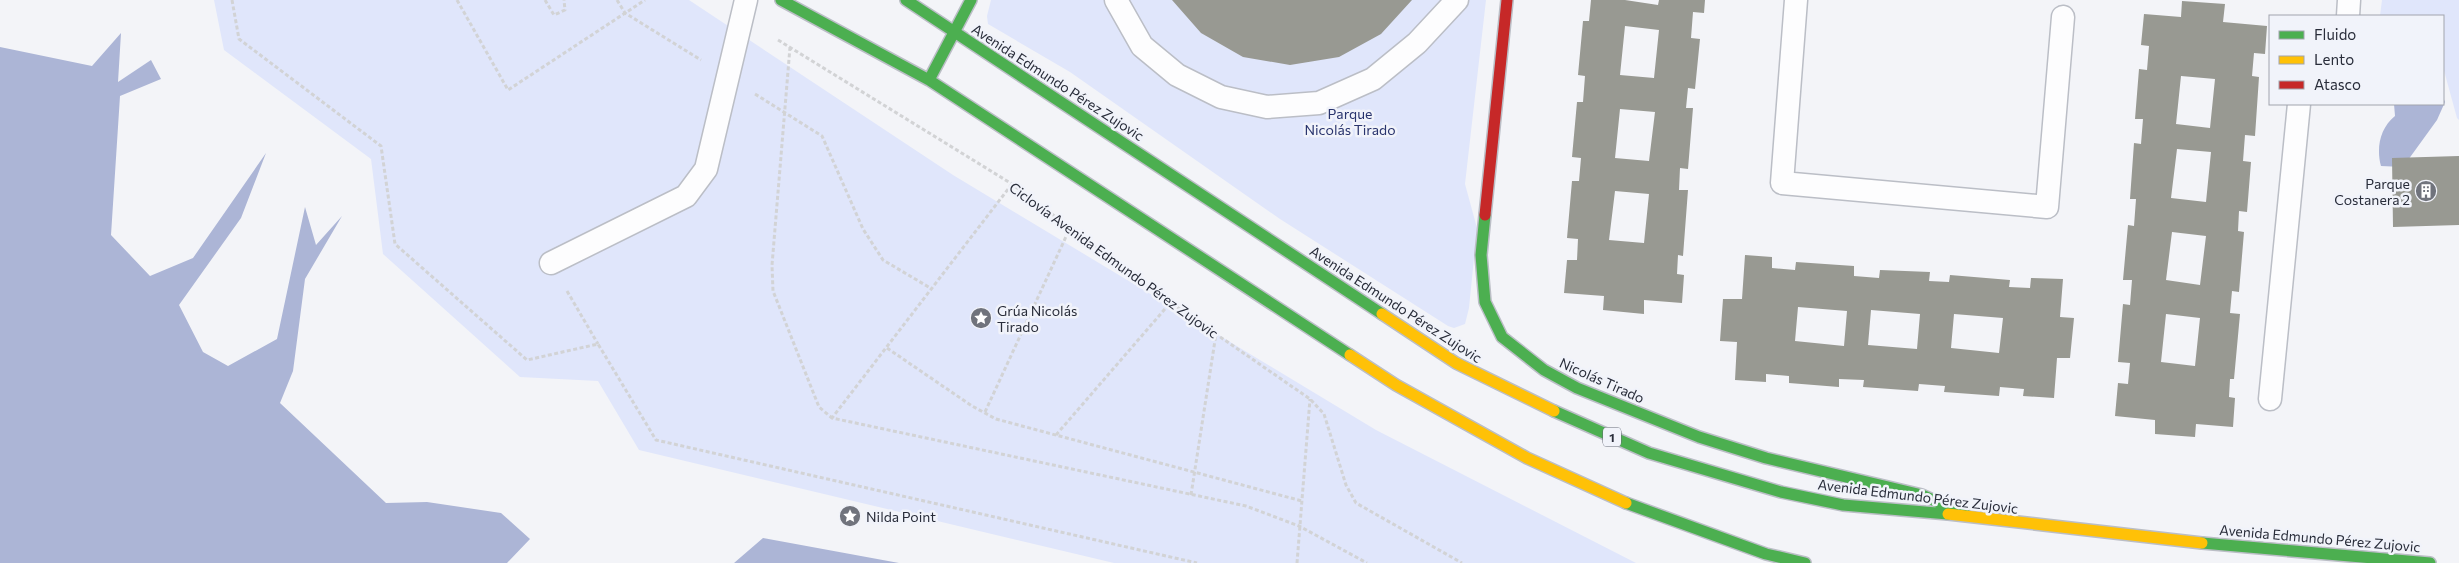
<svg xmlns="http://www.w3.org/2000/svg" width="2459" height="563" font-family="Commissioner,sans-serif">
<style>
.green{fill:#e0e6fb}
.water{fill:#acb5d6}
.building{fill:#989992;fill-rule:evenodd}
.lines{fill:none;stroke-linecap:round;stroke-linejoin:round}
.lane-casing{stroke:#bbbec6;stroke-width:25}
.fast-casing{stroke:#bbbec6;stroke-width:14}
.slow-casing{stroke:#bbbec6;stroke-width:14}
.jam-casing{stroke:#bbbec6;stroke-width:14}
.path{stroke:#d2d3d5;stroke-width:3;stroke-dasharray:4 2.5;stroke-linecap:butt}
.lane{stroke:#fdfdfe;stroke-width:22}
.fast{stroke:#4caf50;stroke-width:11}
.slow{stroke:#ffc107;stroke-width:11}
.jam{stroke:#c62828;stroke-width:11}
.labels{text-anchor:middle;dominant-baseline:central;stroke-width:5;stroke-linejoin:round;paint-order:stroke}
.shield{fill:#f1f3fa;stroke:#656874;stroke-width:1}
.shield-label{font-size:12px;font-weight:bold;fill:#292d3a}
.street-label{font-size:14px;fill:#292d3a;stroke:#f1f3fa}
.park-label{font-size:14px;fill:#29346d;stroke:#f1f3fa}
.poi-label{font-size:14px;fill:#292d3a;stroke:#f1f3fa;text-anchor:start}
</style>
<rect width="100%" height="100%" fill="#f3f4f8"/>
<path class="green" d="M214,0H689L953,175L1376,430L1636,563H1114L639,450L598,381L520,377L383,254L371,159L224,50Z
M991,0H1486L1465,184L1477,228L1469,308L1465,324L1454,328L1448,326L1280,219L1070,72L988,24L987,16Z
M2382,0H2459V120L2457,118L2443,67V16H2380Z"/>
<path class="water" d="M121,33L118,82L151,60L161,79L120,96L111,235L150,276L193,258L266,153L241,218L179,305L203,352L228,366L277,339L305,207L316,245L342,216L305,279L293,371L280,403L386,503L427,502L501,513L530,539L507,563H0V47L92,66Z
M2443,97L2445,102L2437,120L2403,167L2381,166C2376,148 2380,128 2395,116L2394,104H2443Z
M763,538L899,563H734Z"/>
<path class="building" d="M1172,0H1412L1381,34L1339,57L1290,65L1243,57L1201,33Z
M1591,0H1625L1658,5L1659,0H1705L1704,13L1693,12L1691,38L1700,39L1695,89L1688,88L1686,108H1693L1688,169L1680,168L1679,190H1688L1683,256L1678,255L1677,274L1684,275L1682,303L1644,300V314L1603,310L1604,296L1564,293L1567,260H1577L1578,239L1567,238L1572,181H1579L1581,158L1572,157L1577,102H1583L1585,76L1578,75L1583,21H1589ZM1625,26L1659,30L1654,78L1620,75ZM1620,109L1655,112L1649,161L1615,158ZM1615,191L1649,194L1644,243L1609,240Z
M2182,1L2225,4L2223,22L2267,26L2265,54L2254,53L2252,76L2259,77L2255,136L2245,135L2243,161L2251,162L2247,212L2239,211L2238,231L2244,232L2239,292L2232,291L2230,313L2240,314L2234,379H2230L2229,397L2235,398L2233,427L2196,424L2195,437L2155,434V420L2115,416L2118,383L2128,384L2130,363L2118,362L2123,304L2130,305L2132,280H2123L2128,225L2134,226L2136,199H2130L2134,143L2141,144L2143,119H2135L2139,69L2147,70L2149,46L2141,45L2144,14L2181,17ZM2181,76L2215,79L2210,128L2176,124ZM2177,149L2211,152L2206,202L2171,198ZM2172,232L2206,236L2200,285L2166,280ZM2166,314L2200,318L2195,366L2161,362Z
M2459,156V225L2393,227L2392,158Z
M1745,255L1772,257V268L1795,270L1796,262L1854,266V276L1879,278L1880,270L1930,272L1929,281L1949,282L1950,275L2010,280L2009,287L2030,288L2031,278L2063,279L2060,317L2074,318L2070,358H2057L2054,398L2023,396L2024,389L2000,387L1999,396L1944,392L1945,386L1919,384L1918,391L1863,387L1864,380L1839,379V387L1789,383V376L1766,374V382L1735,380L1737,342L1720,341L1723,299H1742ZM1798,307L1847,311L1844,346L1795,341ZM1871,310L1920,314L1917,349L1868,345ZM1954,314L2003,318L1999,353L1951,348Z"/>
<g class="lines">
<g class="lane-casing">
<path id="lane" d="M1116,0L1142,46L1177,75L1221,97L1267,107L1319,103L1373,79L1417,43L1457,0
M1796,0L1782,183L2047,207L2063,17
M2348,16L2349,0
M551,263L686,196L706,169L746,0
M2270,399L2299,104"/>
</g>
<g class="fast-casing">
<path id="fast" d="M781,0L929,80L1350,355
M906,0L1382,314
M929,80L971,0
M1485,215L1481,255L1485,302L1502,337L1544,370L1577,388L1699,437L1766,458L1922,495L1966,515
M1554,411L1649,453L1781,492L1843,505L1948,514
M1626,503L1766,554L1805,563
M2202,543L2430,563"/>
</g>
<g class="slow-casing">
<path id="slow" d="M1382,314L1456,363L1554,411
M1350,355L1396,385L1527,458L1626,503
M1948,514L2202,543"/>
</g>
<g class="jam-casing">
<path id="jam" d="M1485,215L1507,0"/>
</g>
<path class="path" d="M232,0L239,39L381,146L395,244L527,360L598,344L656,440L1197,563
M457,0L508,90L645,0
M545,0L554,15L565,10L564,0
M617,0L625,13L701,60
M778,40L1012,184L1158,294L1310,399L1324,414L1346,485L1356,503L1462,563
M790,47L772,265L773,291L819,407L832,418
M755,94L822,136L863,229L883,260L932,289
M1012,184L832,418L1246,506L1299,526L1367,563
M567,291L598,344
M887,348L972,406L996,419L1302,501
M985,412L1070,228
M1056,435L1171,302
M1191,495L1216,334
M1297,563L1310,399"/>
<use href="#lane" class="lane"/>
<use href="#fast" class="fast"/>
<use href="#slow" class="slow"/>
<use href="#jam" class="jam"/>
</g>
<defs>
<g id="building-disc" transform="scale(1.125)"><circle r="9.5" fill="#70737c" stroke="#f1f3fa"/><path d="M-4-6H4V6H1V3H-1V6H-4ZM-2.5-4.3h1.7v1.8h-1.7ZM.8-4.3h1.7v1.8H.8ZM-2.5-1h1.7V.8h-1.7ZM.8-1h1.7V.8H.8Z" fill="#fff"/></g>
<g id="sight-disc" transform="scale(1.125)"><circle r="9.5" fill="#70737c" stroke="#f1f3fa"/><path d="M0-6L1.8-2.2L6-1.7L2.9 1.2L3.7 5.4L0 3.3L-3.7 5.4L-2.9 1.2L-6-1.7L-1.8-2.2Z" fill="#fff"/></g>
</defs>
<g fill-rule="evenodd">
<use href="#building-disc" x="2426" y="191"/>
<use href="#sight-disc" x="981" y="318"/>
<use href="#sight-disc" x="850" y="516"/>
</g>
<g class="labels">
<rect class="shield" x="1603" y="427.5" width="18" height="19" rx="4"/>
<g class="shield-label">
<text x="1612" y="437">1</text>
</g>
<g class="street-label">
<text transform="translate(1058 82) rotate(33)">Avenida Edmundo Pérez Zujovic</text>
<text transform="translate(1114 260) rotate(36)">Ciclovía Avenida Edmundo Pérez Zujovic</text>
<text transform="translate(1396 304) rotate(33)">Avenida Edmundo Pérez Zujovic</text>
<text transform="translate(1602 380) rotate(24)">Nicolás Tirado</text>
<text transform="translate(1918 496) rotate(7)">Avenida Edmundo Pérez Zujovic</text>
<text transform="translate(2320 538) rotate(5)">Avenida Edmundo Pérez Zujovic</text>
</g>
<g class="park-label">
<text x="1350" y="113">Parque<tspan x="1350" dy="16">Nicolás Tirado</tspan></text>
</g>
<g class="poi-label">
<text x="2410" y="183" text-anchor="end">Parque<tspan x="2410" dy="16">Costanera 2</tspan></text>
<text x="997" y="310">Grúa Nicolás<tspan x="997" dy="16">Tirado</tspan></text>
<text x="866" y="516">Nilda Point</text>
</g>
</g>
<rect x="2269" y="15" width="175" height="90" fill="#f1f3fa" stroke="#a1a4ad"/>
<rect x="2279" y="31" width="25" height="8" fill="#4caf50" stroke="#a1a4ad"/>
<text x="2314" y="40" font-size="15" fill="#292d3a">Fluido</text>
<rect x="2279" y="56" width="25" height="8" fill="#ffc107" stroke="#a1a4ad"/>
<text x="2314" y="65" font-size="15" fill="#292d3a">Lento</text>
<rect x="2279" y="81" width="25" height="8" fill="#c62828" stroke="#a1a4ad"/>
<text x="2314" y="90" font-size="15" fill="#292d3a">Atasco</text>
</svg>
